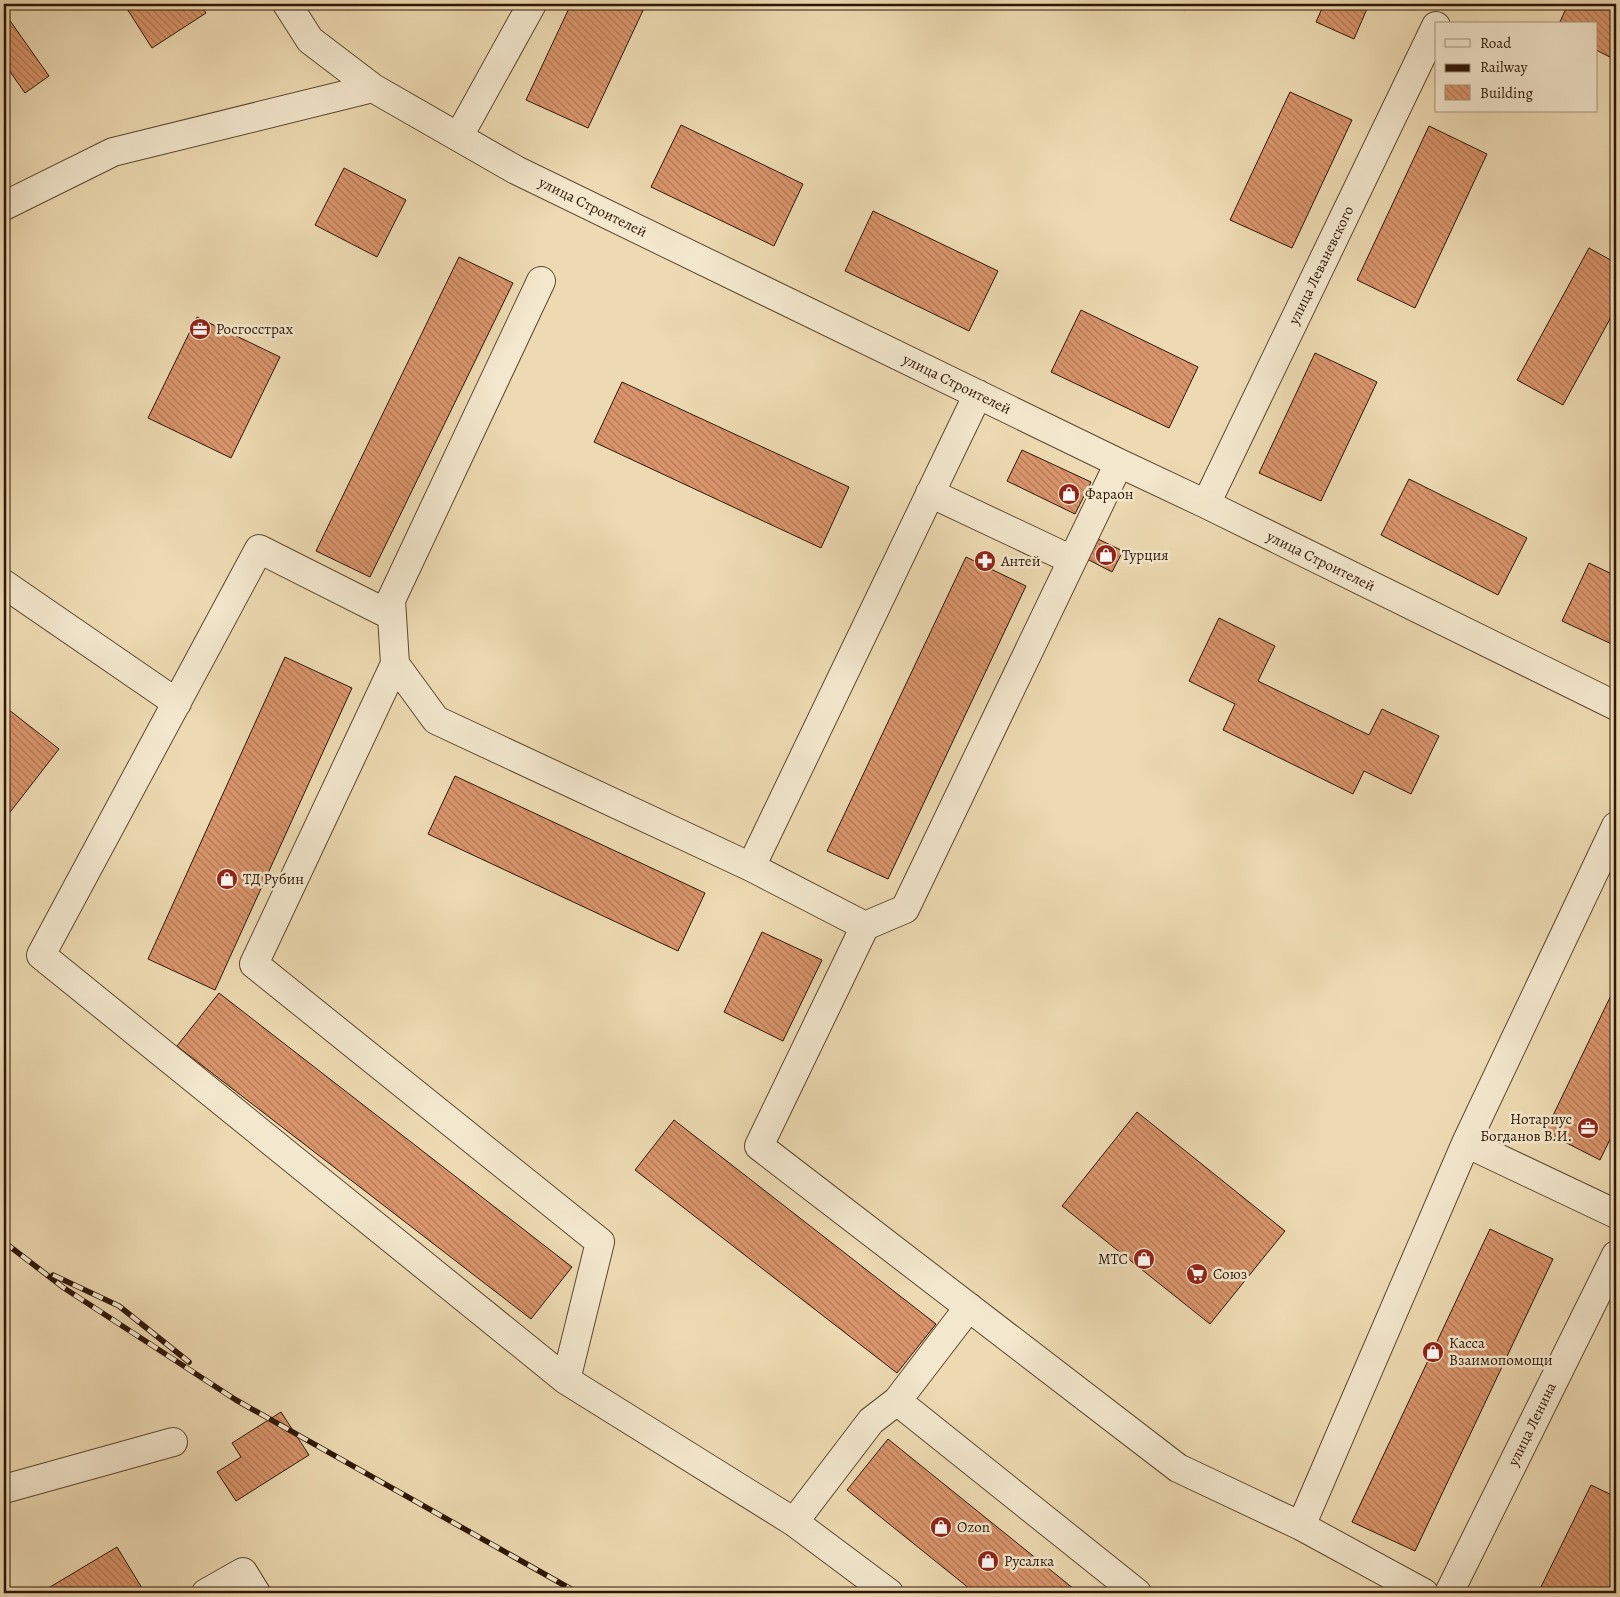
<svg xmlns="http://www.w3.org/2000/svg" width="1620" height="1597" font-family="Alegreya,serif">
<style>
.building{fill:url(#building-back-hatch);stroke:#2e1706}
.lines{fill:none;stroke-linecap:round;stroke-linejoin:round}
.minor-casing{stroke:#5e4831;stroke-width:30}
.minor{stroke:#f3e7cd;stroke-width:28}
.rail-casing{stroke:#2e1706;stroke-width:5.5}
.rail{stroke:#f3e7cd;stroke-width:4;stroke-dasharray:11;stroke-linecap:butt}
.labels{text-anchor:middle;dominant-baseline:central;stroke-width:5;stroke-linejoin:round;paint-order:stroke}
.street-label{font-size:15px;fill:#2e1706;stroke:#f3e7cd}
.poi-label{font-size:15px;fill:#2e1706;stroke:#f3e7cd;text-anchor:start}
</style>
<defs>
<pattern id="building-back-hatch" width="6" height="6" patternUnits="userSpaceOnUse" patternTransform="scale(1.25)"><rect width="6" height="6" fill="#da956c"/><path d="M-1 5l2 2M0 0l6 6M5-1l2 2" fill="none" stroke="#b17957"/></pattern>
</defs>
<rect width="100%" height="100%" fill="#eddab2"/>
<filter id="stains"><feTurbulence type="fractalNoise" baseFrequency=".004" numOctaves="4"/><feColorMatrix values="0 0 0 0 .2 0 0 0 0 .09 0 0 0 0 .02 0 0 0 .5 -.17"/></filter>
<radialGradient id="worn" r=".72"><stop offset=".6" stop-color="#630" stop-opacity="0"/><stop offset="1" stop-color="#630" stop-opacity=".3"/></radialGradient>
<path class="building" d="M124,4H200L206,13L152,48Z
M571,4H646L588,128L526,100Z
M1172,4H1188L1185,10Z
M1324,4H1369L1354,39L1316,22Z
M1568,4H1616V60L1596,50V24H1559Z
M6,15L49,76L25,93L4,63V17Z
M1290,92L1352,120L1292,248L1230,220Z
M681,125L803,184L774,246L651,187Z
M1429,126L1487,154L1415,308L1357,280Z
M344,168L406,200L377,257L315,225Z
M873,211L998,271L969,331L845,271Z
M1589,248L1616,263V308L1563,405L1517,380Z
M459,257L513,283L370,577L316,551Z
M1081,310L1198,367L1169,428L1051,372Z
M197,317L280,357L231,458L148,418Z
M1315,353L1377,382L1321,501L1259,473Z
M622,382L849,487L821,548L594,442Z
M1022,450L1091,482L1075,514L1007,481Z
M1409,479L1527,538L1498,595L1381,535Z
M1098,539L1123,551L1112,572L1087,559Z
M966,557L1026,586L888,879L827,851Z
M1589,563L1616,576V646L1562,621Z
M1219,618L1275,646L1258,681L1369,735L1382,709L1439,736L1411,794L1364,771L1353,794L1223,730L1235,704L1189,681Z
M285,657L352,688L215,990L148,959Z
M4,706L59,749L4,820Z
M455,776L705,893L678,951L428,834Z
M762,932L822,960L783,1041L724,1012Z
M1616,985V1127L1600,1160L1545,1132Z
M219,993L572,1267L531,1319L177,1046Z
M1137,1112L1285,1231L1210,1324L1062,1206Z
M674,1120L936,1324L897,1373L635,1170Z
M1490,1229L1553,1259L1415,1551L1352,1522Z
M281,1412L309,1455L236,1501L217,1472L241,1457L232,1443Z
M888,1439L1079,1593H975L847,1490Z
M1591,1485L1616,1497V1583L1611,1593H1538Z
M117,1547L145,1593H40Z"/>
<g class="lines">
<g class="minor-casing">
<path id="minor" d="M287,4L310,40L373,88L516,170L1119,463L1206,504L1616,706
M459,136L532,4
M4,206L113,152L373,88
M930,493L1072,560
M1206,504L1436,26
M4,584L177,703
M392,616L259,549L41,955L566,1380L794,1522L889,1593
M395,664L391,600L541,281
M751,867L865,926L759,1146L1178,1468L1301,1526L1424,1593
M865,926L905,909L1119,463
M1466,1143L1616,1214
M969,1307L897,1401L1137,1593
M566,1380L600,1242L254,964L395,664L436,720L751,867L978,394
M4,1489L173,1442
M794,1522L871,1421L897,1401
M1301,1526L1466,1143L1616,826
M206,1593L243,1572L256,1593
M1449,1593L1616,1255"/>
</g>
<use href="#minor" class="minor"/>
<g class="rail-casing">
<path id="rail" d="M4,1242L64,1288L236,1400L578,1593
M53,1275L119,1306L189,1362"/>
</g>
<use href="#rail" class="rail"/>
</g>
<defs>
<g id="office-disc" transform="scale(1.125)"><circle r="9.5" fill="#8f2418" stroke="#f3e7cd"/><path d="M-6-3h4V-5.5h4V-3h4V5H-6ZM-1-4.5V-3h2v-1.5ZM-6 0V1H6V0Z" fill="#fff"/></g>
<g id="shop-disc" transform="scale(1.125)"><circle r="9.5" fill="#8f2418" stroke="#f3e7cd"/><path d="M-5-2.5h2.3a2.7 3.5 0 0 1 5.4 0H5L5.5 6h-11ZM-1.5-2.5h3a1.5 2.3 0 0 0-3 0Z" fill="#fff"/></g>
<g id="pharmacy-disc" transform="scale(1.125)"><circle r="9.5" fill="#8f2418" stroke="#f3e7cd"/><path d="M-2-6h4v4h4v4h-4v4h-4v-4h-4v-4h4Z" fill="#fff"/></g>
<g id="supermarket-disc" transform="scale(1.125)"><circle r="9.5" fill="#8f2418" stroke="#f3e7cd"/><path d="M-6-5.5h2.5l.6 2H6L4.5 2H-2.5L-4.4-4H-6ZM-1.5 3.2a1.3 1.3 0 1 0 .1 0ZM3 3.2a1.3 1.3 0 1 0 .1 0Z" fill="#fff"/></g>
</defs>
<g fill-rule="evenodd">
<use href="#office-disc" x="200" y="329"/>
<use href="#shop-disc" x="1069" y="494"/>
<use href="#shop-disc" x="1106" y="555"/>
<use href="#pharmacy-disc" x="985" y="561"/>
<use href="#shop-disc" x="227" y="879"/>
<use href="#office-disc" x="1588" y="1128"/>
<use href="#shop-disc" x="1144" y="1259"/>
<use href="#supermarket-disc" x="1197" y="1274"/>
<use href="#shop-disc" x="1433" y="1352"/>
<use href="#shop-disc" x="941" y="1527"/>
<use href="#shop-disc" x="988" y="1561"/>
</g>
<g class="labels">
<g class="street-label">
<text transform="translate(593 207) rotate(26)">улица Строителей</text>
<text transform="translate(1321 265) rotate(-64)">улица Леваневского</text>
<text transform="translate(957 384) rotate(26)">улица Строителей</text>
<text transform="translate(1321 561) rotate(26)">улица Строителей</text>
<text transform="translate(1532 1424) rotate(-64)">улица Ленина</text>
</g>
<g class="poi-label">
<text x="216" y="329">Росгосстрах</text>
<text x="1085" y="494">Фараон</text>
<text x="1122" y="555">Турция</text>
<text x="1001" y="561">Антей</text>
<text x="243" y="879">ТД Рубин</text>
<text x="1572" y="1119" text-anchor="end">Нотариус<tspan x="1572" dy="17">Богданов В.И.</tspan></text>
<text x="1128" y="1259" text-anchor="end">МТС</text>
<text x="1213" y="1274">Союз</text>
<text x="1449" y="1343">Касса<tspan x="1449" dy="17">Взаимопомощи</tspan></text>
<text x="957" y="1527">Ozon</text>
<text x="1004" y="1561">Русалка</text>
</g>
</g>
<rect width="1620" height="1597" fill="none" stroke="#eddab2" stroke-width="20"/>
<rect x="5" y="5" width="1610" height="1587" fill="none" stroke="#2e1706" stroke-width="2.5"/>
<rect x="10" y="10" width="1600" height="1577" fill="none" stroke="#2e1706"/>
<rect x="1435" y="22" width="162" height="90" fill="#f3e7cd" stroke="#a4947d"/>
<rect x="1445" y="39" width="25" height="8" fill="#f3e7cd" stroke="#a4947d"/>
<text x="1480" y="48" font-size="15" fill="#2e1706">Road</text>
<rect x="1445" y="64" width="25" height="8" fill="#2e1706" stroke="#a4947d"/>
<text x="1480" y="72" font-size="15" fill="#2e1706">Railway</text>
<rect x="1445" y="85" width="25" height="15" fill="url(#building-back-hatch)" stroke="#a4947d"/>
<text x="1480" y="98" font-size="15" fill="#2e1706">Building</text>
<rect width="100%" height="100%" filter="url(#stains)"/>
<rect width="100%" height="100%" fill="url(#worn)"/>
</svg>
